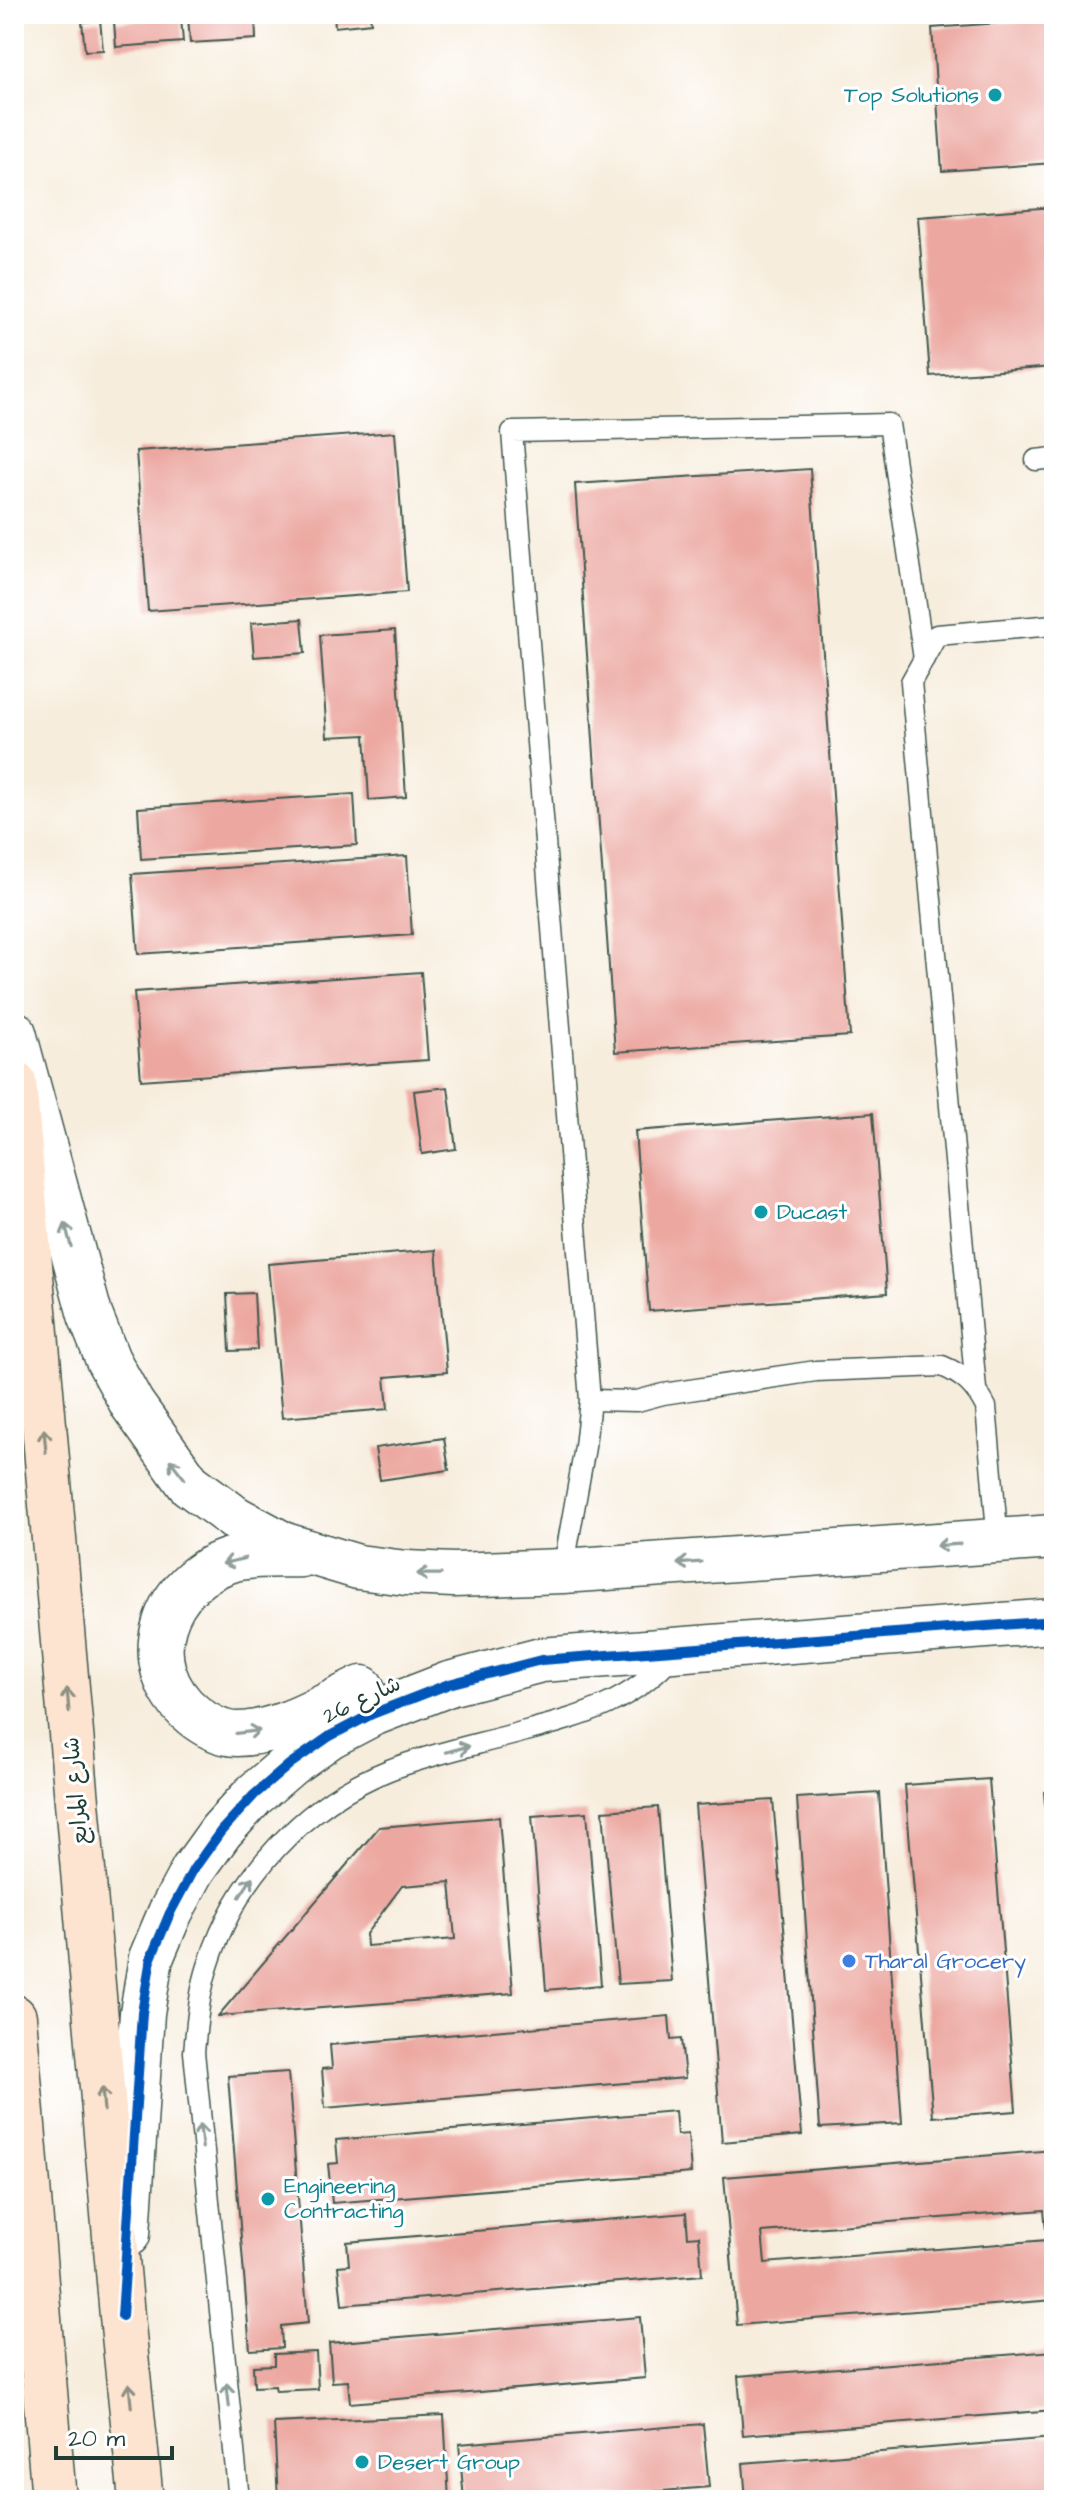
<svg xmlns="http://www.w3.org/2000/svg" width="1068" height="2514" font-family="'Architects Daughter','Playpen Sans Arabic',sans-serif">
<style>
.building{fill:#eca7a0;fill-rule:evenodd}
.lines{fill:none;stroke-linecap:round;stroke-linejoin:round}
.service-casing{stroke:#3f574d;stroke-width:23}
.tertiary-casing{stroke:#3f574d;stroke-width:47}
.secondary-casing{stroke:#3f574d;stroke-width:47}
.service{stroke:#fff;stroke-width:20}
.tertiary{stroke:#fff;stroke-width:44}
.secondary{stroke:#fde4d0;stroke-width:44}
.cycleway-casing{stroke:#fff;stroke-width:15}
.cycleway{stroke:#0057b8;stroke-width:10}
.oneway{stroke:#8f9e9a}
.oneway2{stroke:#8e9082}
.culture-dot{fill:#0f9aa8;stroke:#fff;stroke-width:3}
.shop-dot{fill:#3f7fe0;stroke:#fff;stroke-width:3}
.labels{text-anchor:middle;dominant-baseline:central;stroke-width:6;stroke-linejoin:round;paint-order:stroke}
.culture-label{font-size:22px;fill:#0d838f;stroke:#fff;text-anchor:start}
.street-label{font-size:22px;fill:#1f3d34;stroke:#fff}
.shop-label{font-size:22px;fill:#366cbe;stroke:#fff;text-anchor:start}
</style>
<rect width="100%" height="100%" fill="#fff"/>
<filter id="ink" filterUnits="userSpaceOnUse"><feTurbulence type="fractalNoise" baseFrequency=".0125" numOctaves="2"/><feDisplacementMap in="SourceGraphic" scale="16" xChannelSelector="R" yChannelSelector="G"/><feConvolveMatrix kernelMatrix="1 2 1 2 8 2 1 2 1" color-interpolation-filters="sRGB"/></filter>
<filter id="wash" filterUnits="userSpaceOnUse"><feTurbulence type="fractalNoise" baseFrequency=".006" numOctaves="4" result="noise"/><feDisplacementMap in="SourceGraphic" scale="32" xChannelSelector="R" yChannelSelector="G"/><feGaussianBlur stdDeviation="1.8" result="paint"/><feColorMatrix in="noise" values="0 0 0 0 0 0 0 0 0 0 0 0 0 0 0 0 0 1.4 0 .05"/><feComposite in="paint" operator="in"/></filter>
<g filter="url(#wash)">
<rect width="100%" height="100%" fill="#f7eddd"/>
<g id="blocks">
<path class="building" d="M221,14H255L256,39L190,43L188,16Z
M334,14H370L371,23L335,27Z
M181,18L183,42L116,47L114,22Z
M1054,19V163L942,171L932,28Z
M100,20L103,50L85,51L82,22Z
M1054,207V367L930,376L918,217Z
M395,432L407,592L148,611L136,451Z
M810,469L850,1036L615,1052L575,484Z
M302,619L305,653L254,657L251,623Z
M395,630L406,797L369,800L365,735L327,737L320,635Z
M354,794L357,845L141,859L138,808Z
M407,856L412,935L138,954L132,874Z
M421,972L428,1060L141,1080L134,992Z
M448,1087L456,1149L422,1154L414,1091Z
M873,1113L887,1293L649,1311L635,1131Z
M436,1250L447,1372L385,1377L388,1409L282,1418L268,1264Z
M254,1293L257,1350L230,1351L227,1294Z
M444,1438L449,1470L380,1480L375,1448Z
M1048,1766H1054V1882H1052L1044,1792L1050,1791Z
M989,1779L1016,2111L933,2117L905,1785Z
M879,1793L902,2123L820,2128L797,1798Z
M773,1800L802,2135L722,2142L695,1805Z
M658,1807L672,1981L618,1984L603,1811Z
M587,1812L601,1985L546,1990L532,1816Z
M499,1817L513,1993L218,2016L379,1827ZM450,1882L455,1939L367,1946L366,1934L402,1886Z
M669,2016L671,2040L681,2039L685,2078L325,2108L322,2069L332,2068L330,2045Z
M288,2072L308,2323L281,2326L282,2348L250,2350L228,2076Z
M675,2111L677,2135L688,2134L691,2173L332,2203L328,2164L338,2163L336,2140Z
M1054,2150V2300L737,2325L724,2177ZM1044,2210L1047,2240L765,2263L762,2232Z
M686,2213L688,2237L699,2236L702,2275L342,2305L338,2266L349,2265L347,2242Z
M640,2317L645,2378L350,2403L348,2381L332,2382L329,2343Z
M1054,2351V2410L743,2435L738,2376Z
M316,2352L318,2389L276,2391L275,2386L254,2387L253,2366L274,2365V2354Z
M444,2415L449,2500H278L274,2423Z
M703,2424L709,2487L557,2500H464L459,2444Z
M1054,2438V2497L1017,2500H746L743,2463Z"/>
</g>
</g>
<g filter="url(#ink)">
<use href="#blocks" fill-opacity="0" stroke="#3f574d" stroke-width="2"/>
<g class="lines">
<g class="service-casing">
<path id="service" d="M1036,460L1054,458
M976,1389L911,682L937,635L1054,625
M590,1400L512,432L889,424L924,659
M563,1571L585,1447L590,1400L637,1401L663,1394L816,1371L942,1366C964,1375 975,1386 986,1407L998,1542
M239,2500L194,2052C197,2022 199,1992 209,1963C236,1877 305,1803 389,1770C428,1755 470,1746 511,1735C577,1717 628,1707 675,1653"/>
</g>
<g class="tertiary-casing">
<path id="tertiary" d="M14,1033L90,1315L108,1360L132,1404L189,1484L235,1518L285,1545L358,1567L406,1573L454,1575L563,1571L1054,1537
M301,1555C280,1556 254,1554 234,1559C162,1579 133,1665 193,1715C205,1725 222,1734 237,1734C282,1733 323,1706 362,1688
M128,2234L142,2013L151,1958L170,1913L193,1870L221,1831L254,1795L290,1764L330,1736L372,1714L449,1684L541,1660L1054,1621"/>
</g>
<g class="secondary-casing">
<path id="secondary" d="M14,1082L122,2316L141,2500
M14,2017L54,2500"/>
</g>
<use href="#service" class="service"/>
<use href="#tertiary" class="tertiary"/>
<use href="#secondary" class="secondary"/>
<g class="cycleway-casing">
<path id="cycleway" d="M122,2316L142,2013L151,1958L170,1913L193,1870L221,1831L254,1795L290,1764L330,1736L372,1714L449,1684L541,1660L1054,1621"/>
</g>
<use href="#cycleway" class="cycleway"/>
</g>
<defs><path id="oneway-shaft" d="M-6 0H5M1.5-3L5.5 0L1.5 3" fill="none" stroke-width="1.6" stroke-linecap="round" stroke-linejoin="round" transform="scale(2)"/></defs>
<g class="oneway">
<use href="#oneway-shaft" transform="translate(68 1235) rotate(-105)"/>
<use href="#oneway-shaft" transform="translate(177 1469) rotate(-128)"/>
<use href="#oneway-shaft" transform="translate(948 1545) rotate(176)"/>
<use href="#oneway-shaft" transform="translate(234 1561) rotate(166)"/>
<use href="#oneway-shaft" transform="translate(689 1563) rotate(176)"/>
<use href="#oneway-shaft" transform="translate(429 1574) rotate(-179)"/>
<use href="#oneway-shaft" transform="translate(248 1732) rotate(-7)"/>
<use href="#oneway-shaft" transform="translate(458 1749) rotate(-15)"/>
<use href="#oneway-shaft" transform="translate(246 1887) rotate(-57)"/>
<use href="#oneway-shaft" transform="translate(201 2136) rotate(-96)"/>
<use href="#oneway-shaft" transform="translate(228 2395) rotate(-96)"/>
</g>
<g class="oneway2">
<use href="#oneway-shaft" transform="translate(45 1441) rotate(-95)"/>
<use href="#oneway-shaft" transform="translate(68 1700) rotate(-95)"/>
<use href="#oneway-shaft" transform="translate(103 2099) rotate(-95)"/>
<use href="#oneway-shaft" transform="translate(130 2395) rotate(-96)"/>
</g>
</g>
<g class="culture-dot">
<circle cx="995" cy="95" r="8"/>
<circle cx="761" cy="1212" r="8"/>
<circle cx="268" cy="2199" r="8"/>
<circle cx="362" cy="2462" r="8"/>
</g>
<circle class="shop-dot" cx="849" cy="1961" r="8"/>
<g class="labels">
<g class="culture-label">
<text x="979" y="95" text-anchor="end">Top Solutions</text>
<text x="777" y="1212">Ducast</text>
<text x="284" y="2186">Engineering<tspan x="284" dy="25">Contracting</tspan></text>
<text x="378" y="2462">Desert Group</text>
</g>
<g class="street-label">
<text transform="translate(362 1700) rotate(-25)">شارع 26</text>
<text transform="translate(76 1791) rotate(-95)">شارع المرابع</text>
</g>
<g class="shop-label">
<text x="865" y="1961">Tharal Grocery</text>
</g>
</g>
<rect width="1068" height="2514" fill="none" stroke="#fff" stroke-width="48"/>
<path d="M56 2446v12h116v-12" fill="none" stroke="#1f3d34" stroke-width="4"/>
<text x="68" y="2446" font-size="24" fill="#1f3d34" stroke="#ffffff" stroke-width="6" paint-order="stroke">20 m</text>
</svg>
